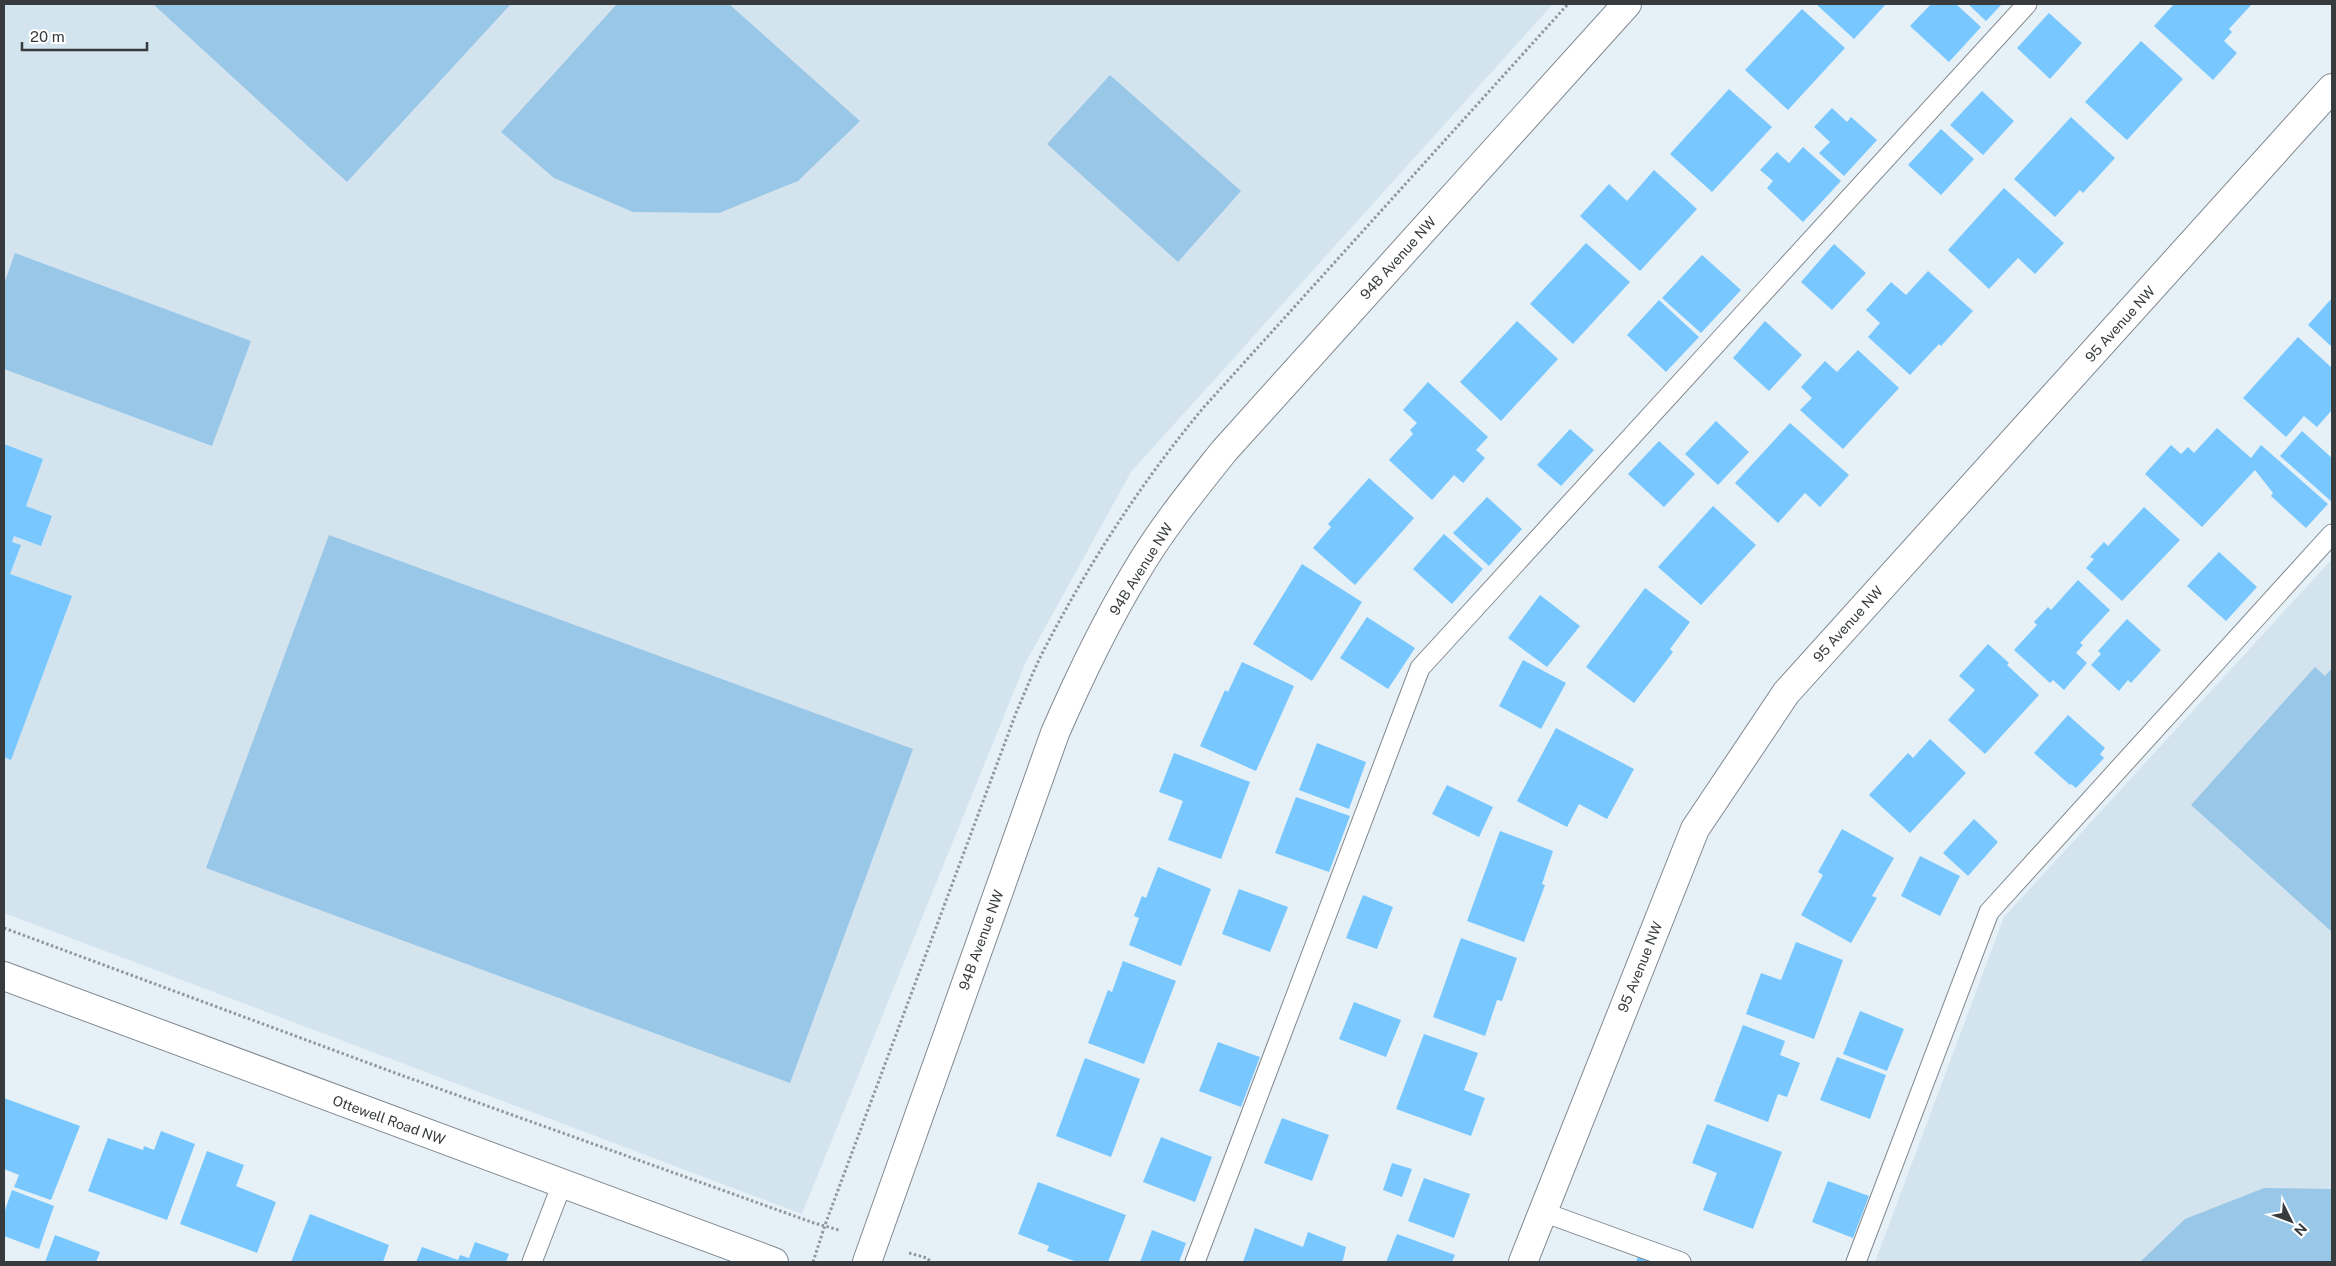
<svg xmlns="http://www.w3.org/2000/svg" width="2336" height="1266" font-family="'Public Sans',sans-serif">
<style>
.built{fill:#d4e4ef}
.green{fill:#99c7e8}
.building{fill:#78c8ff}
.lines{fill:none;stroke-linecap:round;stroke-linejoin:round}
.service-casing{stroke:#818990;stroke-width:21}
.minor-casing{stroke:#818990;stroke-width:30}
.tertiary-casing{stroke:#818990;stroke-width:30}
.path{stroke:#90989c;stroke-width:3;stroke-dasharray:2.5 2.5;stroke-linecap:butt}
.service{stroke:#fff;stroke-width:19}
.minor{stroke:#fff;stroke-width:28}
.tertiary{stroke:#fff;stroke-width:28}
.labels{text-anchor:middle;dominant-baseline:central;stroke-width:5;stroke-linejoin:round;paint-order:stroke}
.street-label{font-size:14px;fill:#373b3d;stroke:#fff}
</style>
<rect width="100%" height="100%" fill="#e6f0f7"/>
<path class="built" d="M4,4H1553L1131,472L1025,664L802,1214L4,913Z
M2332,559V1262H1875L2004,917Z"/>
<path class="green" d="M153,4H511L347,182Z
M617,4H729L860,121L798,181L719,213L633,212L554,178L501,132Z
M1110,75L1241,191L1178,262L1047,144Z
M15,253L251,341L212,446L4,369V284Z
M329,535L913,749L790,1083L206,868Z
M2315,667L2325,676L2332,668V932L2191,805Z
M2264,1188L2332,1189V1262H2140L2185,1219Z"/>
<path class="building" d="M1816,4H1886L1854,39Z
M1931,4H1956L1981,27L1949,62L1910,26Z
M1968,4H2002L1986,21Z
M2174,4H2252L2229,29L2232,32L2224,41L2237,53L2213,80L2154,26Z
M1802,9L1845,48L1788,110L1745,70Z
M2049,13L2082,43L2050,79L2017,48Z
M2141,41L2183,79L2127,140L2085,102Z
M1729,89L1772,127L1712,192L1670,154Z
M1982,91L2014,121L1983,155L1950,125Z
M1832,108L1847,122L1851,117L1877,140L1844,176L1819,153L1830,142L1814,127Z
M2071,117L2115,158L2083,193L2080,190L2055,217L2014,179Z
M1941,129L1974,159L1941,195L1908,165Z
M1803,147L1841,181L1803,222L1767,188L1773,181L1760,170L1777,152L1789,163Z
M1654,170L1697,209L1640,271L1580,216L1609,184L1627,201Z
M2004,188L2064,243L2035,274L2018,258L1989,289L1948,250Z
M1586,243L1630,282L1573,344L1530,304Z
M1834,244L1866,273L1832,310L1801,282Z
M1702,255L1741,290L1701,333L1662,298Z
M1928,271L1973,311L1941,346L1939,344L1910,375L1868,337L1880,323L1866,310L1891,282L1906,295Z
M2332,298V347L2308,325Z
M1659,300L1699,337L1666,372L1627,335Z
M1517,321L1558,359L1501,421L1460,382Z
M1765,321L1802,355L1769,391L1733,358Z
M2298,337L2332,368V410L2317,427L2304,416L2286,437L2243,398Z
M1858,350L1899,388L1843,449L1800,410L1812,398L1801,387L1825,361L1837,372Z
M1428,382L1488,437L1476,450L1485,458L1463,483L1454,475L1432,500L1389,460L1413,434L1410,430L1417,423L1403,410Z
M1716,421L1749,452L1718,485L1685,454Z
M1790,423L1849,475L1820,507L1805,493L1778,523L1735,483Z
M2217,428L2251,458L2261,445L2328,504L2306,528L2271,496L2273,493L2255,470L2202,527L2145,474L2171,445L2181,454L2188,447L2194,453Z
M1570,429L1594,450L1561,486L1537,465Z
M2302,431L2332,458V502L2280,456Z
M1659,441L1695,474L1664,507L1628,474Z
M4,444L43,459L26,506L52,516L41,546L14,536L12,542L21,545L10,574L72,596L11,760L4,757Z
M1369,478L1414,518L1355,585L1313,548L1331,527L1328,524Z
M1487,497L1522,529L1489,566L1453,533Z
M1713,506L1756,545L1701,605L1658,567Z
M2144,507L2180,540L2122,601L2086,568L2094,559L2090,557L2104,542L2108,546Z
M1444,534L1483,569L1452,604L1413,569Z
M2219,552L2257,587L2226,621L2187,586Z
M1302,564L1362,602L1312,681L1253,644Z
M2078,580L2110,610L2080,643L2083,645L2076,653L2087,663L2064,690L2053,680L2050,683L2014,650L2037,625L2034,622L2048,607L2051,610Z
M1645,588L1690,622L1670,649L1673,652L1634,703L1586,667Z
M1540,595L1580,626L1547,667L1508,638Z
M1367,617L1415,648L1388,689L1340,658Z
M2127,619L2161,650L2131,683L2128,680L2119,691L2091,665L2101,654L2098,651Z
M1988,644L2009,663L2007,665L2039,695L1985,754L1948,720L1975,690L1959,676Z
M1523,660L1566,683L1541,729L1499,706Z
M1242,662L1294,686L1256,771L1200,746L1225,690L1228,692Z
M2068,715L2105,748L2100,754L2104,758L2076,788L2071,784L2070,785L2034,753Z
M1556,728L1634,769L1607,819L1579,804L1567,827L1517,801Z
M1930,739L1966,773L1910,833L1869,795L1908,753L1913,758Z
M1317,743L1366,762L1349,809L1299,790Z
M1174,753L1250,782L1221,859L1168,840L1183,801L1159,792Z
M1447,785L1493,807L1479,837L1432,814Z
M1296,797L1350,816L1329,872L1275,853Z
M1974,819L1998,842L1968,876L1943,853Z
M1842,829L1894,858L1872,896L1877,898L1851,943L1801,915L1823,875L1818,872Z
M1500,831L1553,851L1542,884L1545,885L1524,942L1467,921Z
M1920,856L1960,876L1940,916L1901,896Z
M1158,867L1211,889L1181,966L1129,945L1139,918L1134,916L1142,896L1146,898Z
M1239,889L1288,907L1270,952L1222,934Z
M1363,895L1393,907L1377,949L1346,938Z
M1461,938L1517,958L1502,1001L1497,1000L1485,1036L1433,1017Z
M1796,942L1843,960L1814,1039L1746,1014L1761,973L1781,980Z
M1123,961L1176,981L1144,1064L1088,1043L1108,990L1112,992Z
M1354,1002L1401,1020L1386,1057L1339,1039Z
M1860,1011L1904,1029L1887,1071L1843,1054Z
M1743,1025L1785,1041L1780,1055L1800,1063L1787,1097L1778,1094L1768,1122L1714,1101Z
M1424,1034L1478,1053L1464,1090L1485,1098L1471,1136L1396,1109Z
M1218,1042L1260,1057L1241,1107L1199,1091Z
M1837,1057L1886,1075L1870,1119L1820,1100Z
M1085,1058L1140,1079L1111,1157L1056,1136Z
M4,1098L80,1126L51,1200L14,1187L19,1175L4,1169Z
M1282,1118L1329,1135L1312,1181L1264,1163Z
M1707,1124L1782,1152L1753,1229L1703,1210L1717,1173L1692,1163Z
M161,1131L195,1144L167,1220L88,1191L108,1138L143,1150L144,1146L154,1150Z
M1161,1137L1212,1157L1195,1202L1143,1182Z
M207,1151L244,1165L236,1186L276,1202L257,1253L180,1224Z
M1392,1163L1412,1169L1402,1197L1383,1190Z
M1424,1178L1470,1194L1454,1238L1408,1221Z
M1828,1181L1869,1196L1853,1238L1812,1222Z
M1038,1182L1126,1215L1108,1262H1077L1047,1251L1049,1246L1018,1234Z
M12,1190L54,1206L39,1249L4,1236V1213Z
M310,1214L389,1245L383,1262H291Z
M1255,1228L1303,1247L1308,1232L1346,1247L1343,1260L1342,1262H1243Z
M1152,1230L1186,1243L1179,1262H1140Z
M1397,1234L1455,1255L1452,1262H1386Z
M55,1235L100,1252L96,1262H45Z
M475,1242L509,1254L506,1262H416L422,1247L458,1260L460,1255L469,1258Z
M1640,1250L1672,1262H1636Z"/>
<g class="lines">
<g class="service-casing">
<path id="service" d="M1543,1212L1681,1262
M532,1262L562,1184
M1195,1262L1420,668L2027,4
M1856,1262L1989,912L2332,534"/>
</g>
<g class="minor-casing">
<path id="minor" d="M1523,1262L1695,829L1786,693L2332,88"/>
</g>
<g class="tertiary-casing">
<path id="tertiary" d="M4,976L774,1262
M867,1262L1055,733C1079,678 1105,623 1136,572C1161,529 1193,490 1224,451L1627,4"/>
</g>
<path class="path" d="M4,928L398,1074L814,1223L839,1230
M909,1253L927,1258L931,1262
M813,1262L825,1225L1016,713C1026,690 1035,666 1047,644C1091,560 1143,480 1204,407L1568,4"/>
<use href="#service" class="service"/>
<use href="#minor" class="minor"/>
<use href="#tertiary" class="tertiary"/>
</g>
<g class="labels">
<g class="street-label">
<text transform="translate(1398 258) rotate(-48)">94B Avenue NW</text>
<text transform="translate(2120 324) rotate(-48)">95 Avenue NW</text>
<text transform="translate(1141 569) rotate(-58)">94B Avenue NW</text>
<text transform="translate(1848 624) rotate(-48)">95 Avenue NW</text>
<text transform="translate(981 940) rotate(-70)">94B Avenue NW</text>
<text transform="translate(1640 967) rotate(-68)">95 Avenue NW</text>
<text transform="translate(389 1120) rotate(20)">Ottewell Road NW</text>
</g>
</g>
<rect width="2336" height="1266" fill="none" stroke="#373b3d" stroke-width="10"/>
<g transform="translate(2291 1221) rotate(132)" stroke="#ffffff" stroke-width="4" paint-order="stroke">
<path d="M0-4L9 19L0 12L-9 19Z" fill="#373b3d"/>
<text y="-8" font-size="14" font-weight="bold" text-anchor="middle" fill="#373b3d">N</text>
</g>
<path d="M22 42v8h125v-8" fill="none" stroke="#373b3d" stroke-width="2.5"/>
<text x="30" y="42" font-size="15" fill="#373b3d" stroke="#ffffff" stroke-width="4" paint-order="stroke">20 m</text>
</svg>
